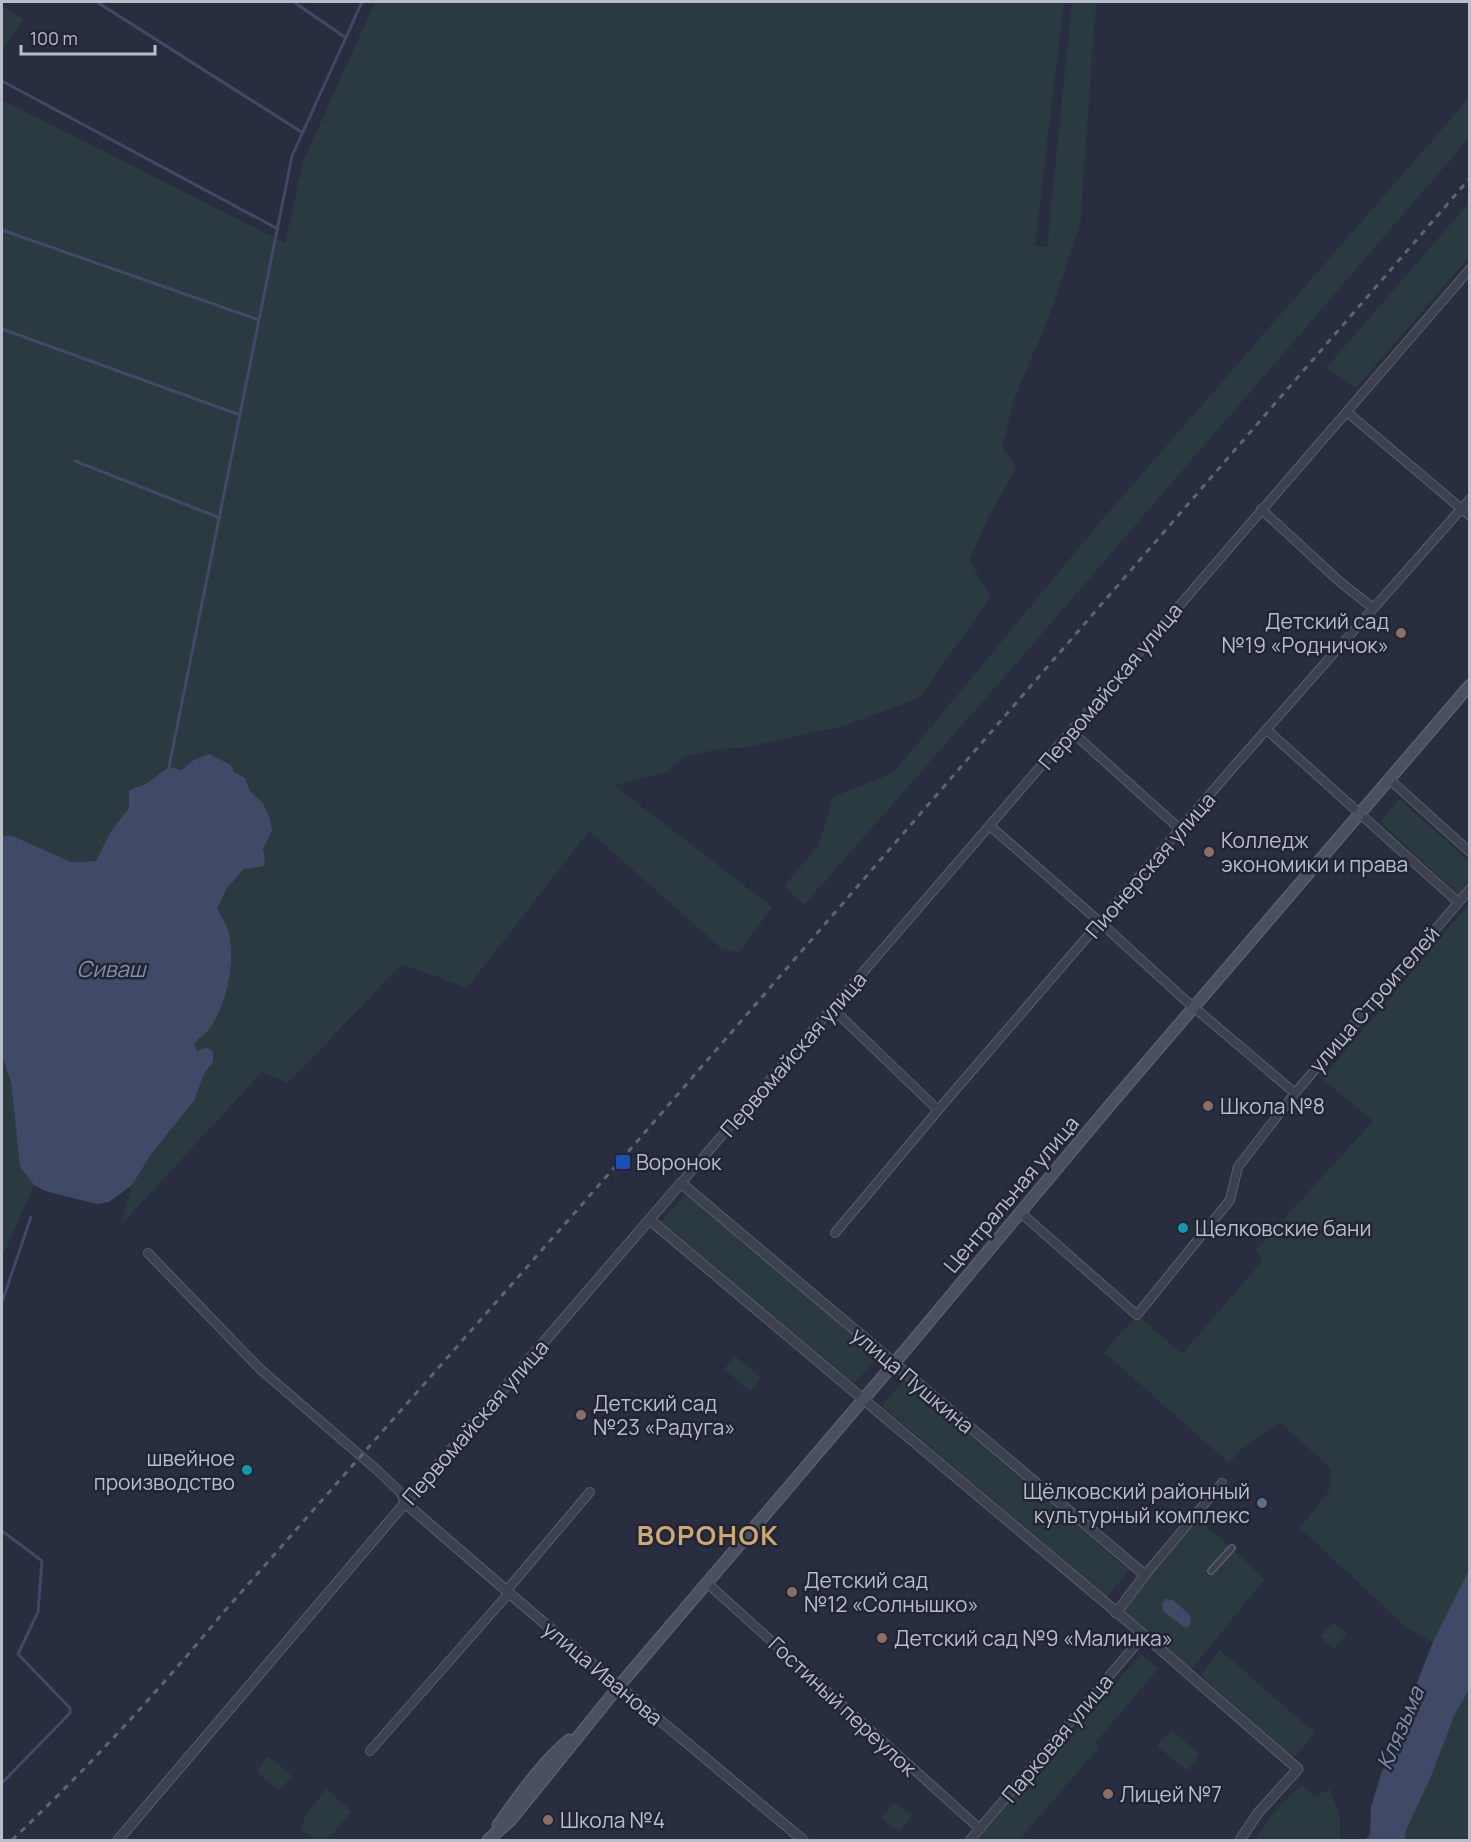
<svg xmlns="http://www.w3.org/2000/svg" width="1471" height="1842" font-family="Manrope,sans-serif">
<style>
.green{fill:#2a3a40}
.water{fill:#404966}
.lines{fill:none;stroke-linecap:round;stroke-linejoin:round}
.stream{stroke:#404966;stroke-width:3}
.pedestrian-casing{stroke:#5a5e6c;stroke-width:8}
.minor-casing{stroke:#5a5e6c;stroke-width:10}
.tertiary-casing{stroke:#5a5e6c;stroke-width:11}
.secondary-casing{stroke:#5a5e6c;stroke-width:13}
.pedestrian{stroke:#3c414f;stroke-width:5}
.minor{stroke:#3c414f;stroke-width:8}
.tertiary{stroke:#3c414f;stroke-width:9}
.secondary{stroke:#4a4f62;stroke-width:10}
.rail{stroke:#5e6476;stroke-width:3;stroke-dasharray:6 6;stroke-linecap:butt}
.education-dot{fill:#8d6e63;stroke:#212534;stroke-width:2}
.transit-dot{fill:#1a4fb4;stroke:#212534;stroke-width:2}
.culture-dot{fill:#0f9aa8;stroke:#212534;stroke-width:2}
.service-dot{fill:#5c6f8a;stroke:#212534;stroke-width:2}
.labels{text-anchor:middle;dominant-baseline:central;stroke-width:5;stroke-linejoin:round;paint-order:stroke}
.poi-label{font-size:21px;fill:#b9bcc9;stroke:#212534;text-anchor:start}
.street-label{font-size:21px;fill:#b9bcc9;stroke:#212534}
.water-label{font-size:22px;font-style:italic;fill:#838eae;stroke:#212534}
.district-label{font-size:27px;font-weight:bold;letter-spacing:1.5px;fill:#cda870;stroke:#212534}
</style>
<rect width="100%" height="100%" fill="#282e3f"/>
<path class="green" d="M375,2H1064L1035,245L1047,247L1072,2H1096L1080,224L1054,304L1013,402L1002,448L1017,466L989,516L969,560L991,597L919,698L843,726L742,748L719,749L682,757L667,772L614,785L772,907L739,953L721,948L589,831L467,988L402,964L288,1083L262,1072L120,1226L132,1185L152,1153L194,1101L204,1074L213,1062L197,1051L194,1045L198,1038L208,1031L228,927L216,909L227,888L244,869L265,859L263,849L272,831L263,803L250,791L245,778L234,772L192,761L182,770L169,767L146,784L129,790V808L111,831L96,861L71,862L13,836H2V100L285,243L304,159Z
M2,6L24,19L2,51Z
M1469,98V138L1014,666L804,905L784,886L818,846L833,797L893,773L1102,520Z
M1469,203V257L1356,388L1326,368Z
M1399,799L1469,861V882L1459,895L1380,822Z
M1469,904V1570L1433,1642L1407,1628L1300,1528L1329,1491L1331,1469L1280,1422L1243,1448L1229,1463L1104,1352L1137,1315L1182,1354L1263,1260L1256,1250L1373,1121L1319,1076H1324Z
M2,1056L11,1082L20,1167L34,1185L2,1257Z
M688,1191L879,1355L854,1384L661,1222Z
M735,1356L761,1378L750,1391L724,1369Z
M904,1380L1129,1570L1107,1597L882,1406Z
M1194,1516L1232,1548L1264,1580L1188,1674L1116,1613Z
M1333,1622L1347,1633L1334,1649L1320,1637Z
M1220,1650L1315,1733L1294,1758L1200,1675Z
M1141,1654L1158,1669L1095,1743L1099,1747L1019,1840H976L1041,1761L1052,1758Z
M1469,1690V1840H1405L1406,1830L1430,1779L1455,1714Z
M1171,1730L1200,1754L1187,1771L1157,1746Z
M268,1756L292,1776L279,1791L256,1771Z
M1302,1784L1314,1797L1330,1789L1340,1817V1840H1255L1270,1817Z
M326,1789L352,1811L327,1840H315L300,1828L306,1815Z
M894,1802L912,1816L899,1832L881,1818Z"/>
<path class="water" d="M209,754L231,765L234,772L245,778L250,791L263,803L270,819L272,831L263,849L265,859L264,866L244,869L227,888L217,909C220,915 226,922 228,929C236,960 228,1002 210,1028C206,1035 198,1037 194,1045L197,1051L206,1047L213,1052V1062L204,1074L194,1101L152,1153L132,1185L109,1202L97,1204L45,1191L34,1185L20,1167L11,1082L2,1056V836H13L71,862L96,861L111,831L129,808V790L146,784L169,767L182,770L192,761Z
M1469,1570V1690L1455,1714L1430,1779L1406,1830L1405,1840H1365L1370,1835L1371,1807L1382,1771L1396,1755L1404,1720L1418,1680L1433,1642Z
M1165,1599L1173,1600L1190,1615L1191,1624L1188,1627H1184L1163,1611L1162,1604Z"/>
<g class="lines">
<path class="stream" d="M97,2L303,133
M294,2L346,38
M2,81L278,229
M2,230L259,320
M2,329L240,415
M75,461L220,518
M169,767L292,156L362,2
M2,1302L31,1217
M2,1531L42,1561L38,1612L18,1654L70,1708V1713L2,1783"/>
<g class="pedestrian-casing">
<path id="pedestrian" d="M1211,1571L1232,1548"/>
</g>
<g class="minor-casing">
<path id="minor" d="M1347,412L1470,516
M1261,509L1339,581L1373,608
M1267,730L1458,902
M1072,732L1181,830
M1389,779L1470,852
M990,826L1101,923L1184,999L1295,1093
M833,1009L938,1110
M681,1183L1470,269
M1021,1213L1137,1315L1230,1200L1238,1167L1295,1093L1470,889
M835,1233L945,1102L1236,764L1470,499
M148,1253L260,1369L377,1470L401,1493L405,1503
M1145,1575L1222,1483
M707,1583L980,1829
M506,1591L590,1492
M370,1751L509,1593
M970,1840L1144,1635"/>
</g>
<g class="tertiary-casing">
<path id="tertiary" d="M650,1220L1144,1635L1298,1769L1258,1813L1240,1840
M405,1503L551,1629L803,1840
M118,1840L405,1503L681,1183L1145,1575L1116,1613"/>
</g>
<g class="secondary-casing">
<path id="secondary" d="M498,1825C519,1796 541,1763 569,1740
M488,1840L511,1820L619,1686L908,1347L1110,1105L1470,685"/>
</g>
<use href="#pedestrian" class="pedestrian"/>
<use href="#minor" class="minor"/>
<use href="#tertiary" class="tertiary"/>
<use href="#secondary" class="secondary"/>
<path class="rail" d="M12,1840C87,1769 156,1694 222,1614L621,1160L1470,178"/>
</g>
<g class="education-dot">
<circle cx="1401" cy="633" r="6"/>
<circle cx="1209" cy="852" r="6"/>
<circle cx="1208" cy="1106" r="6"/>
<circle cx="581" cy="1415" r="6"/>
<circle cx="792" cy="1592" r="6"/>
<circle cx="882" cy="1638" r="6"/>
<circle cx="1108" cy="1794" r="6"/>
<circle cx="548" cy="1820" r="6"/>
</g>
<rect class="transit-dot" x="615" y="1154" width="16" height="16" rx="3"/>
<g class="culture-dot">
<circle cx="1183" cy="1228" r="6"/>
<circle cx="247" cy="1470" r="6"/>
</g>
<circle class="service-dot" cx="1262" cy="1503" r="6"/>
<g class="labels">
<g class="poi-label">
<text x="1389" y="621" text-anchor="end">Детский сад<tspan x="1389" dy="24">№19 «Родничок»</tspan></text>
<text x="1221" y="840">Колледж<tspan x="1221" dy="24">экономики и права</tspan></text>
<text x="1220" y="1106">Школа №8</text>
<text x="636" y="1162">Воронок</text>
<text x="1195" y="1228">Щелковские бани</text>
<text x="593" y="1403">Детский сад<tspan x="593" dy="24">№23 «Радуга»</tspan></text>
<text x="235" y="1458" text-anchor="end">швейное<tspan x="235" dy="24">производство</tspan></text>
<text x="1250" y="1491" text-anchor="end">Щёлковский районный<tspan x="1250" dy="24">культурный комплекс</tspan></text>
<text x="804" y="1580">Детский сад<tspan x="804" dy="24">№12 «Солнышко»</tspan></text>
<text x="894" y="1638">Детский сад №9 «Малинка»</text>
<text x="1120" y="1794">Лицей №7</text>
<text x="560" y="1820">Школа №4</text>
</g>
<g class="street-label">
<text transform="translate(1110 686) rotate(-50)">Первомайская улица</text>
<text transform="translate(1150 865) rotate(-49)">Пионерская улица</text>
<text transform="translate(1374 999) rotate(-49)">улица Строителей</text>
<text transform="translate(793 1054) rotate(-49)">Первомайская улица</text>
<text transform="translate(1011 1194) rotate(-50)">Центральная улица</text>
<text transform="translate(913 1380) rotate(40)">улица Пушкина</text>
<text transform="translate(475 1422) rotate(-49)">Первомайская улица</text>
<text transform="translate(603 1673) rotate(40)">улица Иванова</text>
<text transform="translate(843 1706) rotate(43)">Гостиный переулок</text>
<text transform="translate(1057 1738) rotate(-50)">Парковая улица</text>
</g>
<g class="water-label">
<text x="111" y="969">Сиваш</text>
<text transform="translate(1400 1728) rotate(-67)">Клязьма</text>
</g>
<g class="district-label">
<text x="708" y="1534">ВОРОНОК</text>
</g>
</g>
<rect width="1471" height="1842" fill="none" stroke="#b9bcc9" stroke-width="6"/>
<path d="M21 45v9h134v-9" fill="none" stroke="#b9bcc9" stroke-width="3"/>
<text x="30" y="45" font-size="18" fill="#b9bcc9" stroke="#212534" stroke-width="4.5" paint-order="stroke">100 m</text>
</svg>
